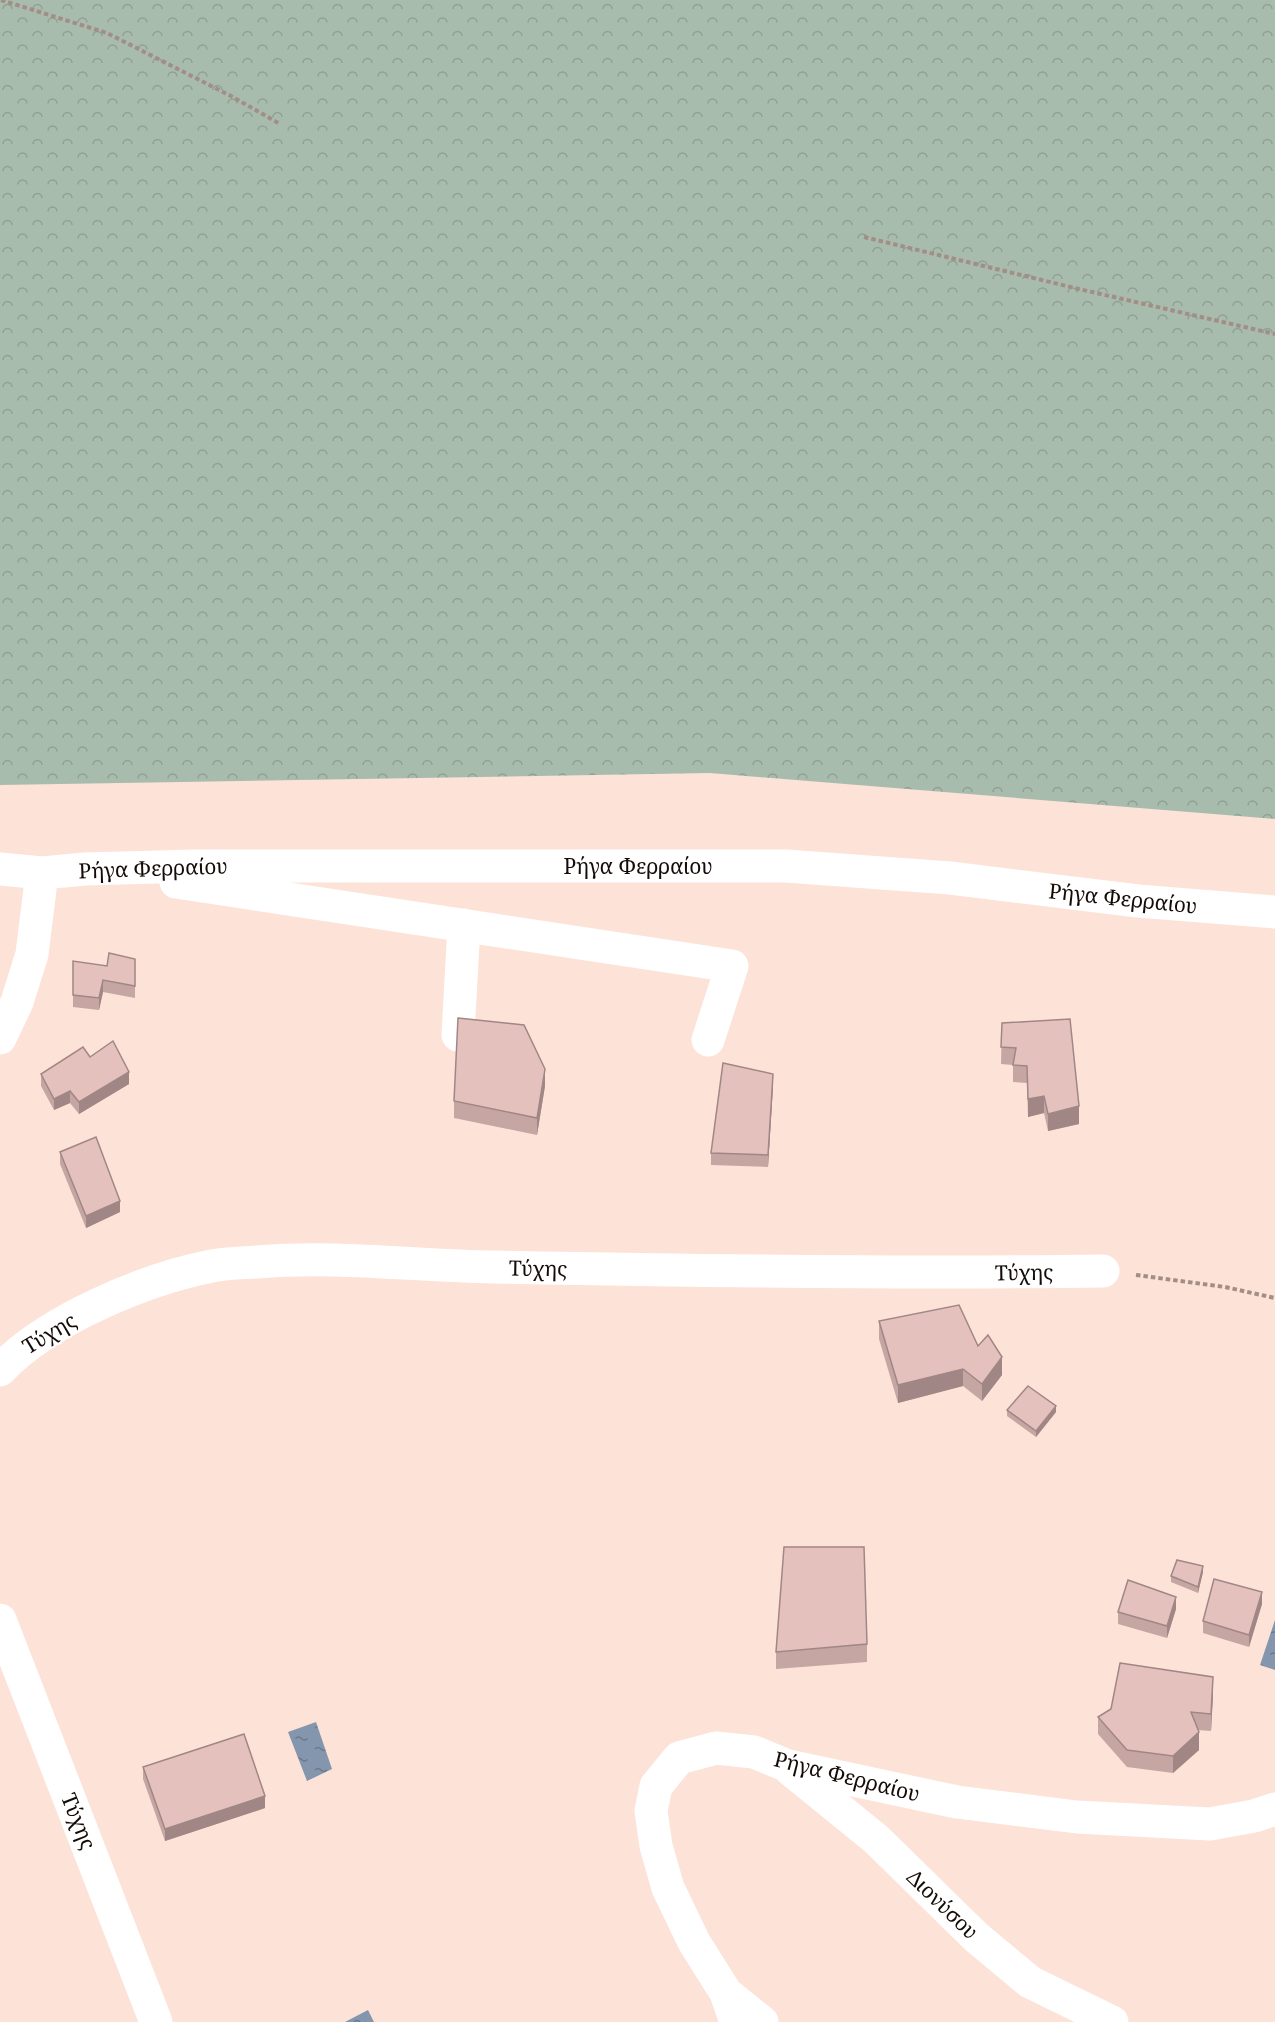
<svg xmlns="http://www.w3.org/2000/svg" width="1275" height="2022" font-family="'Noto Serif',serif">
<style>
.forest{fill:url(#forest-crowns)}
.water{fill:url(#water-ripples)}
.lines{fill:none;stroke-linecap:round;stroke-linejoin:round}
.path{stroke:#a28e86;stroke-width:4;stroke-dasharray:4.5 3;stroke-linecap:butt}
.minor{stroke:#fff;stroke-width:33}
.wall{fill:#c5a6a3}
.shaded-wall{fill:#a08785}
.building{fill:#e5c1be;stroke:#a08785;stroke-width:1.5}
.labels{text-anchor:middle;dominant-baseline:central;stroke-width:4.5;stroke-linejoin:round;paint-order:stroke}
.street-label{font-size:21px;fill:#150c09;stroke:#fff}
</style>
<defs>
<pattern id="forest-crowns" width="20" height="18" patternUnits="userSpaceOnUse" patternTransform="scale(1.5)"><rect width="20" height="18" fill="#a8bcad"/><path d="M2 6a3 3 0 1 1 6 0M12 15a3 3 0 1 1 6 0" fill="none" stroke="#90a094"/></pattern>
<pattern id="water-ripples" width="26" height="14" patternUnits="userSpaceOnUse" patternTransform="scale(1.5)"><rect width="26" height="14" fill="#8495ae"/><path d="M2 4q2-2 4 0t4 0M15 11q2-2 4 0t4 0" fill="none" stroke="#6b788c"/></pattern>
</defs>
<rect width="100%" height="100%" fill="#fde2d7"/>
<path class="forest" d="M0,0H1275V819L710,773L0,785Z"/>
<path class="water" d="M1275,1620V1670L1260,1665Z
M316,1722L332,1769L307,1781L288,1732Z
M368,2010L374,2022H345Z"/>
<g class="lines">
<path class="path" d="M1,0L107,33L231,96L280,124
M864,237L1079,289L1275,334
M1136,1275L1225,1287L1275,1298"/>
<path class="minor" d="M0,869L42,873L85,869L193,866H786L950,878L1138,901L1275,912
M176,882L732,966L708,1040
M458,1035L464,925
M0,1038L17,1002L32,954L42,873
M0,1370C47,1320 145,1279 212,1266C226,1263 242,1263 257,1262C337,1255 415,1266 495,1267C698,1271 900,1274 1103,1271
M0,1620L156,2022
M791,1770L876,1839L976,1937L1030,1982L1112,2022
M726,1993L762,2022
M736,2022L726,1993L694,1942L668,1888L656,1846L651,1811L656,1786L679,1758L716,1748L754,1752L788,1766L957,1802L1077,1817L1210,1824L1254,1816L1275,1809"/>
</g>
<path class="wall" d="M135,959V998L103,992L99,1010L73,1007V961L107,966Z
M1002,1023L1079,1124L1048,1131L1044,1113L1028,1117L1027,1083L1013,1082V1065L1001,1064Z
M90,1057L129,1084L79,1114L70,1103L54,1110L41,1086V1074Z
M545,1086L537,1135L454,1118V1101Z
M773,1086L768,1167L711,1165V1153Z
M60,1152L120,1212L86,1228L60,1164Z
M879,1321L978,1346L1002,1375L982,1401L963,1386L898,1403L879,1339Z
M1007,1410L1056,1412L1036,1437L1007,1416Z
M1203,1572L1198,1593L1171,1582V1576Z
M1262,1604L1249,1647L1203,1633V1621Z
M1176,1609L1167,1638L1118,1624V1612Z
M867,1644V1662L776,1669V1652Z
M1213,1695L1211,1731L1198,1730L1199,1750L1173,1773L1127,1767L1098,1734V1717Z
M143,1767L265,1808L165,1841L143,1779Z"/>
<path class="shaded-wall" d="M103,980V992L99,1010V998Z
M545,1069V1086L537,1135V1118Z
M129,1072V1084L79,1114V1102Z
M773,1074V1086L768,1167V1155Z
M70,1091V1103L54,1110V1099Z
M1044,1096V1113L1028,1117V1099Z
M1079,1106V1124L1048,1131V1114Z
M120,1201V1212L86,1228V1216Z
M1002,1357V1375L982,1401V1384Z
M963,1369V1386L898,1403V1385Z
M1056,1406V1412L1036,1437V1431Z
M1203,1566V1572L1198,1593V1587Z
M1262,1592V1604L1249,1647V1635Z
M1176,1597V1609L1167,1638V1626Z
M1213,1677V1695L1211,1731V1714Z
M1199,1732V1750L1173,1773V1756Z
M265,1796V1808L165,1841V1829Z"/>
<path class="building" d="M109,953L135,959V986L103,980L99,998L73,995V961L107,966Z
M458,1018L524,1025L545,1069L537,1118L454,1101Z
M1070,1019L1079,1106L1048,1114L1044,1096L1028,1099L1027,1066L1013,1065L1016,1048L1001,1047L1002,1023Z
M113,1041L129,1072L79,1102L70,1091L54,1099L41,1074L83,1047L90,1057Z
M723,1063L773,1074L768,1155L711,1153Z
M96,1137L120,1201L86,1216L60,1152Z
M959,1305L978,1346L988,1335L1002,1357L982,1384L963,1369L898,1385L879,1321Z
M1028,1386L1056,1406L1036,1431L1007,1410Z
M784,1547H864L867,1644L776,1652Z
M1177,1560L1203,1566L1198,1587L1171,1576Z
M1214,1579L1262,1592L1249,1635L1203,1621Z
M1128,1580L1176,1597L1167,1626L1118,1612Z
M1120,1663L1213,1677L1211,1714L1191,1712L1199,1732L1173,1756L1127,1750L1098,1717L1111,1709Z
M244,1734L265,1796L165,1829L143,1767Z"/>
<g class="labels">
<g class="street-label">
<text x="638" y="866">Ρήγα Φερραίου</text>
<text transform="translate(153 868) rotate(-2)">Ρήγα Φερραίου</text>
<text transform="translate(1123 898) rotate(6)">Ρήγα Φερραίου</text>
<text transform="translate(538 1268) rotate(1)">Τύχης</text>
<text transform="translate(1024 1272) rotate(-1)">Τύχης</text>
<text transform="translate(49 1333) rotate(-31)">Τύχης</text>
<text transform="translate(847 1776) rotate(14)">Ρήγα Φερραίου</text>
<text transform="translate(79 1821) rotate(68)">Τύχης</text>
<text transform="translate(943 1904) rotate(44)">Διονύσου</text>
</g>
</g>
</svg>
